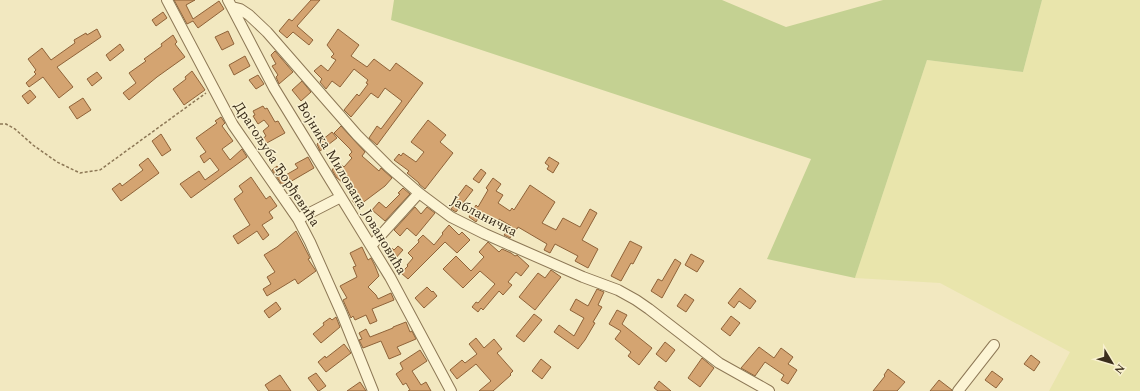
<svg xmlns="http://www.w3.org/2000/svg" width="1140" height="391" font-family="Spectral,serif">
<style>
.farmland{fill:#e9e5ac}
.green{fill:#c4d192}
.building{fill:#d4a471;stroke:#8f6339}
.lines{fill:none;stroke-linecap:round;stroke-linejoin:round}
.minor-casing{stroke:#8d7856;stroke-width:12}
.path{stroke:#8d7856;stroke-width:1.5;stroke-dasharray:3 2;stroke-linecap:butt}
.minor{stroke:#fcf4d4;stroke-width:10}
.labels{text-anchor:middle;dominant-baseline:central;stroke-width:3;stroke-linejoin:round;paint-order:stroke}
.street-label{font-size:14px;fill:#3b2e1c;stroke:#f9f1d0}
</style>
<rect width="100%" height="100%" fill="#f2e8c0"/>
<path class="farmland" d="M1042,0H1140V391H1049L1070,352L940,283L855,278L927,60L1023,72Z"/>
<path class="green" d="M394,0H722L786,27L883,0H1042L1023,72L927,60L855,278L767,259L811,159L391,20Z"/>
<path class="building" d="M174,0H195L186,5L193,19L219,1L224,9L198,28L193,21L187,24Z
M311,0H320L297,26L313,40L309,45L293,32L287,38L279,31L289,19L292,21Z
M163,12L167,18L156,26L152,20Z
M97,29L101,37L57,67L73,87L59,98L43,77L29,87L26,83L36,74L34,72L36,70L28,59L42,48L51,60L75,43L74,40L86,33L87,35Z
M338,29L359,45L351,56L367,67L374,59L390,71L396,63L423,83L377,145L369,138L377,126L381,129L402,101L385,88L378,98L371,93L351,117L344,110L357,94L359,96L368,84L366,83L368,80L354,69L340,87L332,81L326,89L320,82L322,79L314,71L321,65L328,71L336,60L331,57L334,54L327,45Z
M228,31L234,44L222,50L215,37Z
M173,35L177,42L175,44L185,57L157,77L129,100L123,93L136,83L129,73L146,61L144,59L162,46L161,44Z
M120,44L124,50L110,61L106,55Z
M275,51L293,72L279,84L276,77L278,75L272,66L276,64L271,55Z
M245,56L250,66L234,75L229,65Z
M192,71L205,90L184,105L173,89L186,79L185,77Z
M97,72L102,78L92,86L87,79Z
M258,75L264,84L256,89L249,80Z
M302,81L311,92L301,101L292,90Z
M30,90L36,97L28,104L22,96Z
M83,98L91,110L77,119L69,107Z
M263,106L265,109L267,108L275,122L278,121L285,133L265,144L262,139L266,136L263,131L269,126L264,120L258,124L253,116L255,115L253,111Z
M221,117L225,123L222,126L233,141L222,149L230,160L242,149L247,157L191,198L180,184L199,171L205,180L219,170L210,158L204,163L200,156L206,152L196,138L217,123L215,121Z
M428,120L446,135L440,142L453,153L425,189L419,184V183L407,173L409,171L394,160L399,154L401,156L403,153L416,162L424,152L411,142Z
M341,126L365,152L362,156L379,171L381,168L392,178L385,186L357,207L352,200L358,196L336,177L332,170L338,162L344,167L352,158L349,155L352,152L350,149L334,133Z
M332,132L337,138L320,151L317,144Z
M161,134L171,150L162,156L152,141Z
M308,157L314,168L283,186L272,170L277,166L284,176L298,168L295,164Z
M549,157L559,163L553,173L547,169L549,166L545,163Z
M148,158L159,173L121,201L112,189L120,183L122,186L143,170L139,165Z
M481,169L486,173L479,183L473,179Z
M251,177L266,199L270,196L277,206L269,212L273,218L262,225L269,235L263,240L257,231L238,244L233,236L250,225L234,199L243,192L239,186Z
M493,178L501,184L496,191L503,195L498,203L510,211L512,208L514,210L530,185L555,202L542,223L556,230L563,218L580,227L590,209L597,213L582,240L598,249L588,268L575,261L578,256L555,244L550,253L544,250L547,244L518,227L517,229H516L510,238L504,235L511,226L499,219L494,226L479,217L476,222L469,217L476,205L478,207L488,190L486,188Z
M466,185L473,190L456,212L451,209L454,205L452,204Z
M403,188L410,194L385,221L372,210L379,202L386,208L400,194L398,193Z
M415,207L421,214L427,207L435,213L416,236L407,228L400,236L394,230Z
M449,225L459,235L462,232L470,240L457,253L445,242L408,279L401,273L408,266L407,265L413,258L408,253L419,242L418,240L423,235L434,245L443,234L442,233Z
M296,231L310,258L308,259L316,271L298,284L295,279L267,296L263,289L271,284L267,277L275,272L264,255L277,247Z
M630,241L642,247L633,264L631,263L621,281L611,276Z
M488,242L499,252L502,249L511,253L515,256L517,255L529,266L521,276L516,272L508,282L512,285L503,295L499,291L483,310L481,308L478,312L472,307L476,302L478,303L495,284L480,271L463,288L443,269L456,256L471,271L484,257L479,252Z
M398,246L403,250L394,260L387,253L392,248L394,250Z
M362,247L368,260L371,258L375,266L379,276L368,287L376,295L378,299L391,293L394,300L372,309L377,321L370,324L366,315L355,320L353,316L351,318L343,300L347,298L340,286L357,277L353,267L356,266L350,253Z
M691,254L704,261L697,272L685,265Z
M675,259L681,263L662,298L651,291L658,279L662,281Z
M551,270L561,277L535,310L519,297L538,273L545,278Z
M427,287L432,292L433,291L437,296L424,308L415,298Z
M740,288L756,301L750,309L739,301L734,308L728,303Z
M597,289L604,292L598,305L602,307L593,322L595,323L585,340L578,349L554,332L559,325L574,336L584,318L570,310L576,299L588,306Z
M685,294L694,300L686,312L677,306Z
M276,302L281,309L269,318L264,311Z
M617,310L627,315L622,324L652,348L639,365L628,356L631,352L615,339L621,331L609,324Z
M534,314L542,320L524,342L516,336Z
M731,316L740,323L730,336L721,329Z
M336,317L340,327L321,343L313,334L324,325L323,323L330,318L332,320Z
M406,322L410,332L412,331L416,339L397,347L401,354L389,359L381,341L363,348L359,340L362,339L359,333L366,329L370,337L393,328V327Z
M476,338L484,348L494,339L502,349L497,353L513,371L510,374L511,375L493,391H479L491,381L476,364L457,379L450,370L462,360L465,363L477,354L469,344Z
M665,342L675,350L666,362L656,354Z
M344,344L351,353L326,372L318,362L325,356L326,358Z
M759,347L774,358L781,348L793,357L788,364L797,370L788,384L781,380L784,375L765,362L755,376L741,368Z
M420,350L427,361L412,371L421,385L426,382L431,391H408L410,390L406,383L403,385L396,374L403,369L400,363Z
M1031,355L1040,362L1034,371L1024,364Z
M702,358L714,368L700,387L688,378Z
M541,359L551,367L542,379L532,371Z
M888,369L905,382L897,391H873L885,376L884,375Z
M992,371L1003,379L996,388L985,380Z
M316,373L326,386L319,391H318L308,378Z
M280,375L291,391H269L265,385Z
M939,380L952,390V391H930Z
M659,381L671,391H658L654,388Z
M360,382L366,391H347Z"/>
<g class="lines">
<g class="minor-casing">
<path id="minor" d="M167,0L233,125L298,219L310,242L342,314L373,391
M228,0L274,88L390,277L451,391
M232,7L240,9L249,15L267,32L357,135L389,167L419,193L451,217L485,234L583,277L618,290L636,300L649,309L719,363L769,391
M298,219L341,197
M371,246L419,193
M958,391L994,345"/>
</g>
<path class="path" d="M0,124H6L15,129L33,145L57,162L80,173L100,170L206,93"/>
<use href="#minor" class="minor"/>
</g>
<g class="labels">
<g class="street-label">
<text transform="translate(277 164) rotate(57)">Драгољуба Ђорђевића</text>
<text transform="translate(352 188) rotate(59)">Војника Милована Јовановића</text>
<text transform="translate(484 216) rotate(27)">Јабланичка</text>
</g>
</g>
<g transform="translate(1112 363) rotate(128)" stroke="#f9f1d0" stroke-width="3" paint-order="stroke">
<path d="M0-3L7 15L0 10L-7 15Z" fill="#3b2e1c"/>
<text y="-6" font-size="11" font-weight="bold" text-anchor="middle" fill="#3b2e1c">N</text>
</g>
</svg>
